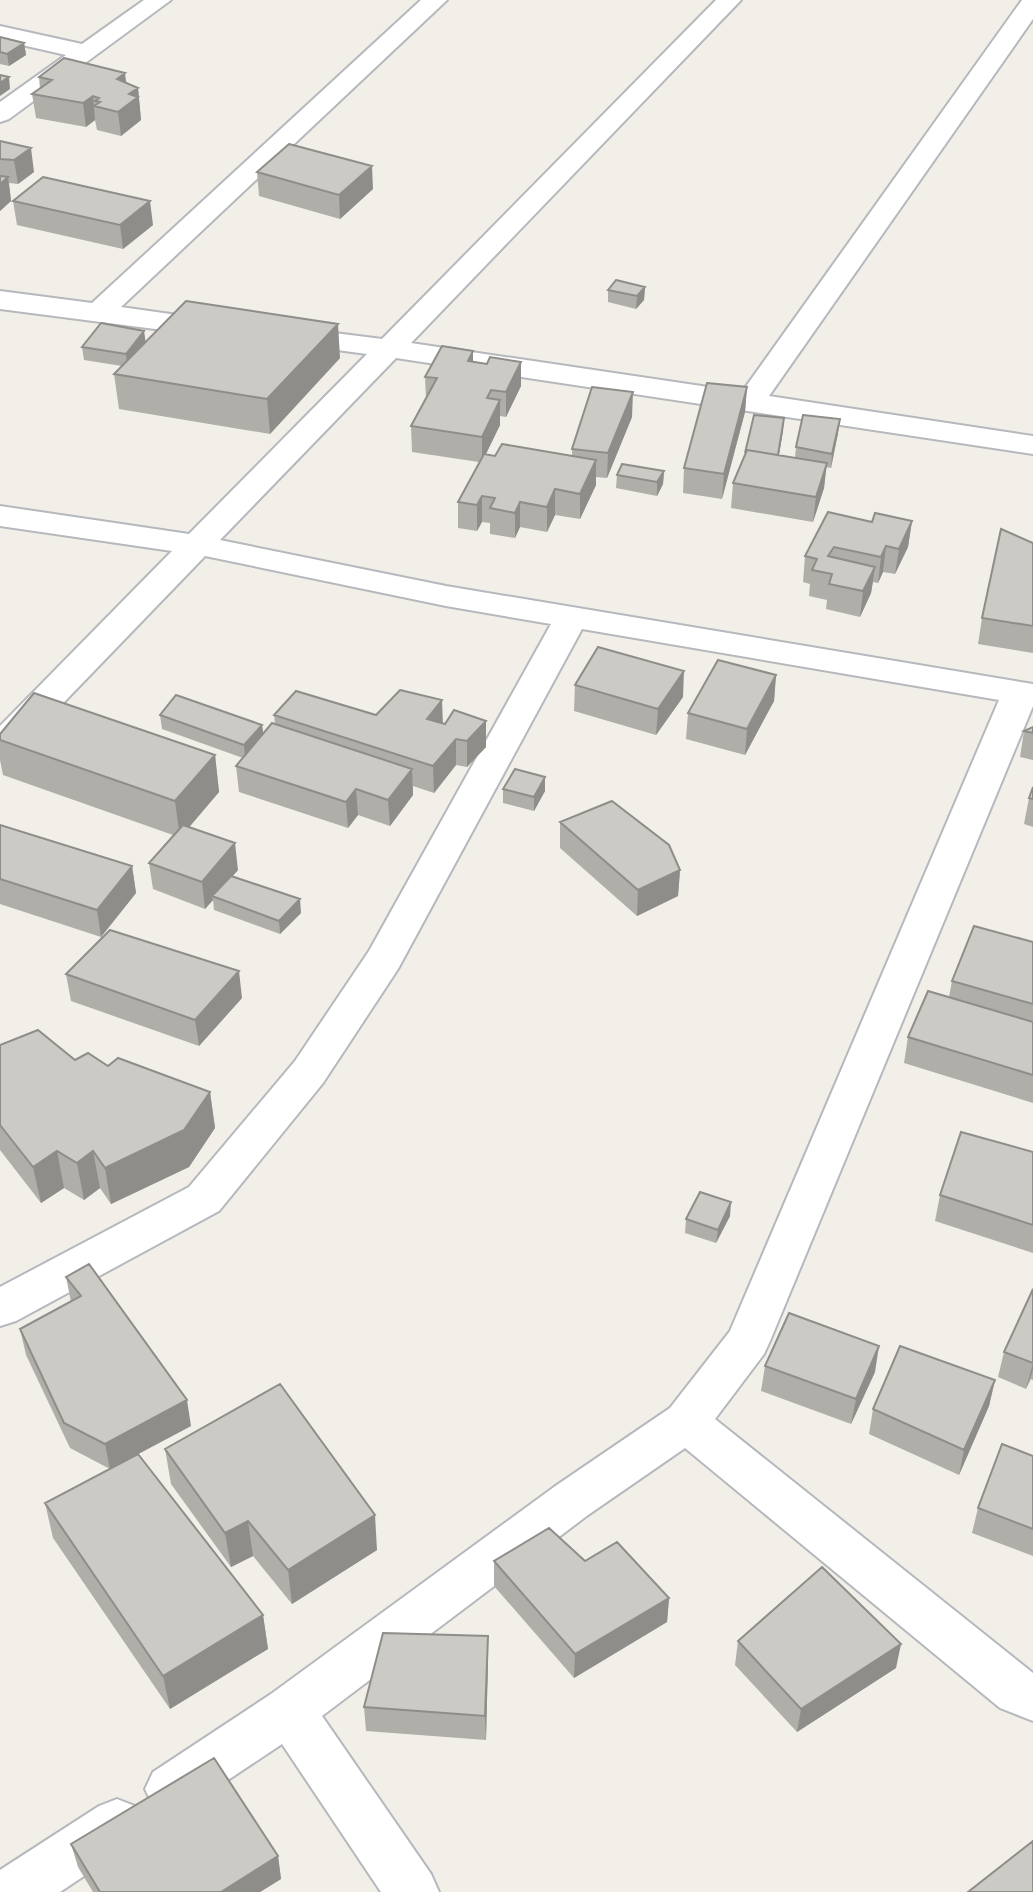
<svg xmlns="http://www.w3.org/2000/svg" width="1033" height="1892" font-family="'Sofia Sans Condensed',sans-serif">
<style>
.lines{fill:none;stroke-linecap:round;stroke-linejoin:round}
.street-casing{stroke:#b5b8bc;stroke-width:4}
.street{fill:#fff;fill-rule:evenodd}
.wall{fill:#afaea9}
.shaded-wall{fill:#8f8d8a}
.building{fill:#cccac5;stroke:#8f8d8a;stroke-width:2}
</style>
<rect width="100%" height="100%" fill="#f1efe8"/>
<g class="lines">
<g class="street-casing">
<path id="street" d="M144,0H171L9,119L0,122V102L66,55L0,40V26L82,44Z
M421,0H447L121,307L227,322L231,328L227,334L217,337L0,309V291L92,303Z
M716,0H741L411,343L742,392L1022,0H1033V19L769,396L1033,436V454L396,358L220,540L446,586L1033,684V706L770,1341L764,1354L715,1419L1033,1673V1721L1000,1708L685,1448L588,1515L322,1716L431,1874L439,1892H381L282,1744L189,1806L171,1814L153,1806L145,1789L153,1772L271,1694L554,1487L670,1408L730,1331L999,700L582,629L398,969L323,1083L219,1211L16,1321L0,1326V1287L189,1187L295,1061L369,951L551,624L446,606L205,556L13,755L0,758V726L172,551L0,526V506L189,534L367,354L277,342L273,336L277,330L287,327L382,339Z
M117,1799L135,1806L143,1824L135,1842L60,1892H0V1870L99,1806Z"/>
</g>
<use href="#street" class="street"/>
</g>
<path class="wall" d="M0,37L24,43L26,55L9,66L0,64Z
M39,77L126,83L138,88L141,120L121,136L97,130L95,120L86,127L36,118L32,94L40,89Z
M0,141L34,172L18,184L9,183L11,201L0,211Z
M257,172L373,189L340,219L259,196Z
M13,201L153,225L123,249L17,225Z
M645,287L644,300L636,309L608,302V290Z
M146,342L340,358L270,434L119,409L114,374L122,366L84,360L82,347Z
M473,351V362L487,364L521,362V386L506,417L500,416V425L486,454L495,456H572V449L632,417L607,478L596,477V485L580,519L555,515L547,532L520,527L515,538L490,534V523L482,522L477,531L458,528V502L479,462L412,452L411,426L426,399L425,377Z
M747,387L745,412L722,499L683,493L684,468Z
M783,431L779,455L795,458L796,447L838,433L831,468L826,467L824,488L813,522L731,508L733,483Z
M664,471L663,484L657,496L616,488L617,475Z
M912,521L908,547L895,574L883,572L878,583L873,582L871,593L860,617L826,609L827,600L809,596L810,584L803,582L805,556L872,522Z
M1033,543V653L978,644L982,618Z
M776,675L774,701L745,755L686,739L688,713Z
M575,685L683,697L656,735L574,711Z
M160,715L262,725L263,734L275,724L274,715H376L443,723L486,747L467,767L456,765L434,793L413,786V795L390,826L358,815L348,828L239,792L236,766L243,758L162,729Z
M1033,727V760L1020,757L1024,731Z
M0,734L215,755L219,792L189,827L238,870L232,876L301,913L280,934L214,910L213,900L205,909L153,889L149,863L173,835L3,775L0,760Z
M1033,787V827L1024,824L1029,798Z
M503,789L545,791L534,811L503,803Z
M560,822L680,870L678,896L637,916L560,848Z
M0,825L132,866L136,893L101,937L0,904Z
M1033,942V1103L904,1063L908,1037L949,997L952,981Z
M66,974L242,998L199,1046L71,1001Z
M0,1045L108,1066L210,1092L215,1128L189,1167L111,1204L100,1188L84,1200L64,1188L41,1203L0,1150Z
M1033,1152V1253L935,1221L940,1195Z
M730,1216L716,1243L685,1233L686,1219Z
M66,1277L191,1426L138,1454L263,1615L268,1649L170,1709L53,1538L45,1503L110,1469L70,1448L26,1355L20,1329L71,1302Z
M1033,1289V1380L1031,1379L1026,1389L998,1377L1004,1352Z
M765,1366L875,1372L851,1424L761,1391Z
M995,1380L989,1406L959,1475L869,1434L873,1409Z
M165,1449L377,1550L292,1604L253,1556L231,1567L171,1484Z
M1033,1456V1556L972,1533L978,1508Z
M494,1561L669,1598L667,1622L574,1678L494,1586Z
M738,1641L896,1668L797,1732L735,1665Z
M488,1660L486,1740L366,1731L364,1707Z
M71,1844L278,1856L281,1879L260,1892H93L78,1867Z"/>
<path class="shaded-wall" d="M24,43L26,55L9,66L7,54Z
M125,73L128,96L117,79Z
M9,77L10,89L0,96V83Z
M138,88L141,120L121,136L118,112L129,94Z
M93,96L95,120L86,127L83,103Z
M31,148L34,172L18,184L14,160Z
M372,166L373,189L340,219L339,195Z
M8,177L11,201L0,211V184Z
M150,201L153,225L123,249L120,225Z
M645,287L644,300L636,309L637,296Z
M338,324L340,358L270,434L267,399Z
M144,331L146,344L127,367L126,354Z
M473,351V376L468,361Z
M521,362V386L506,417V392Z
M747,387L745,412L722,499L724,474Z
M633,392L632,417L607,478L608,453Z
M500,400V425L482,462V437Z
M784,418L783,431L776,470L777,456Z
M840,419L838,433L831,468L832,454Z
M596,460V485L580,519V494Z
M827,463L824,488L813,522L816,497Z
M664,471L663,484L657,496V482Z
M555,489V515L547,532V507Z
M482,496V522L477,531V505Z
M520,502V527L515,538V513Z
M912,521L908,547L895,574L899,549Z
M886,546L883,572L878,583L881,557Z
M875,567L871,593L860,617L863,591Z
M684,671L683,697L656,735L658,709Z
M776,675L774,701L745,755L747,729Z
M442,700L443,726L427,719Z
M486,721V747L467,767V741Z
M262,725L264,738L245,758L244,745Z
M456,739V765L434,793L433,766Z
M215,755L219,792L180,838L175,801Z
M412,769L413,795L390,826L388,800Z
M545,777V791L534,811V797Z
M356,789L358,815L348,828L346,802Z
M235,843L238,870L215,897L212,896L213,900L205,909L202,882Z
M132,866L136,893L101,937L97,910Z
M680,870L678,896L637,916L638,890Z
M300,899L301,913L280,934L279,921Z
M239,971L242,998L199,1046L195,1020Z
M210,1092L215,1128L189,1167L111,1204L105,1168Z
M57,1151L64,1188L41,1203L33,1167Z
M93,1151L100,1188L84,1200L77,1163Z
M731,1202L730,1216L716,1243L718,1230Z
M879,1346L875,1372L851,1424L856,1399Z
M1033,1363V1370L1026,1389Z
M995,1380L989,1406L959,1475L964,1450Z
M187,1400L191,1426L110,1469L105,1444Z
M375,1515L377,1550L292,1604L288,1570Z
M248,1521L253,1556L231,1567L225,1533Z
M669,1598L667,1622L574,1678L575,1654Z
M263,1615L268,1649L170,1709L163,1676Z
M488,1636V1660L486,1740L485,1716Z
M901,1644L896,1668L797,1732L801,1709Z
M278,1856L281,1879L260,1892H221Z"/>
<path class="building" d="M0,37L24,43L7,54L0,52Z
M64,58L125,73L117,79L138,88L129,94L138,97L118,112L94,106L100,102L95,101L99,98L93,96L83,103L32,94L52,80L39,77Z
M0,75L9,77L0,83Z
M0,141L31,148L14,160L0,159Z
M289,144L372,166L339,195L257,172Z
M0,176L8,177L0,184Z
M43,177L150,201L120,225L13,201Z
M616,280L645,287L637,296L608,290Z
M186,301L338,324L267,399L114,374Z
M101,323L144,331L126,354L82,347Z
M442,346L473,351L468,361L487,364L490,357L521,362L506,392L491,390L487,398L500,400L482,437L411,426L437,378L425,377Z
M707,383L747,387L724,474L684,468Z
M592,387L633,392L608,453L572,449Z
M754,415L784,418L778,455L747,450L745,453Z
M803,415L840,419L832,454L796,447Z
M502,444L596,460L580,494L555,489L547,507L520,502L515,513L490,508L495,498L482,496L477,505L458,502L484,454L495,456Z
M747,450L827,463L816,497L733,483Z
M622,464L664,471L657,482L617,475Z
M828,512L872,522L875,513L912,521L899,549L886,546L881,557L834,547L828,556L875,567L863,591L829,584L832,574L812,570L817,559L805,556Z
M1001,529L1033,543V626L982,618Z
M598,647L684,671L658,709L575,685Z
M718,660L776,675L747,729L688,713Z
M400,690L442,700L427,719L445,724L454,710L486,721L467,741L456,739L433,766L274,715L296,691L376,715Z
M34,693L215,755L175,801L0,740V734Z
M176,695L262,725L244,745L160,715Z
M272,723L412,769L388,800L356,789L346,802L236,766Z
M1033,727V733L1024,731Z
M515,769L545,777L534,797L503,789Z
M1033,787V799L1029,798Z
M612,801L669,845L680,870L638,890L560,822Z
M0,825L132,866L97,910L0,879Z
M183,825L235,843L202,882L149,863Z
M231,876L300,899L279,921L212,896Z
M974,926L1033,942V1004L952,981Z
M110,930L239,971L195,1020L66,974Z
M928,991L1033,1022V1075L908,1037Z
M38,1030L75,1060L88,1053L108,1066L118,1058L210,1092L184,1130L105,1168L93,1151L77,1163L57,1151L33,1167L0,1125V1045Z
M961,1132L1033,1152V1225L940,1195Z
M700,1192L731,1202L718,1230L686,1219Z
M89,1264L187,1400L105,1444L64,1423L20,1329L81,1296L66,1277Z
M1033,1289V1363L1004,1352Z
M789,1313L879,1346L856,1399L765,1366Z
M900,1346L995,1380L964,1450L873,1409Z
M280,1384L375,1515L288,1570L248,1521L225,1533L165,1449Z
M1002,1444L1033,1456V1529L978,1508Z
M138,1454L263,1615L163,1676L45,1503Z
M549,1528L585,1561L617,1542L669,1598L575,1654L494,1561Z
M822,1567L901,1644L801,1709L738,1641Z
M383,1633L488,1636L485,1716L364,1707Z
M214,1758L278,1856L221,1892H100L71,1844Z
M1033,1841V1892H968Z"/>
</svg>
